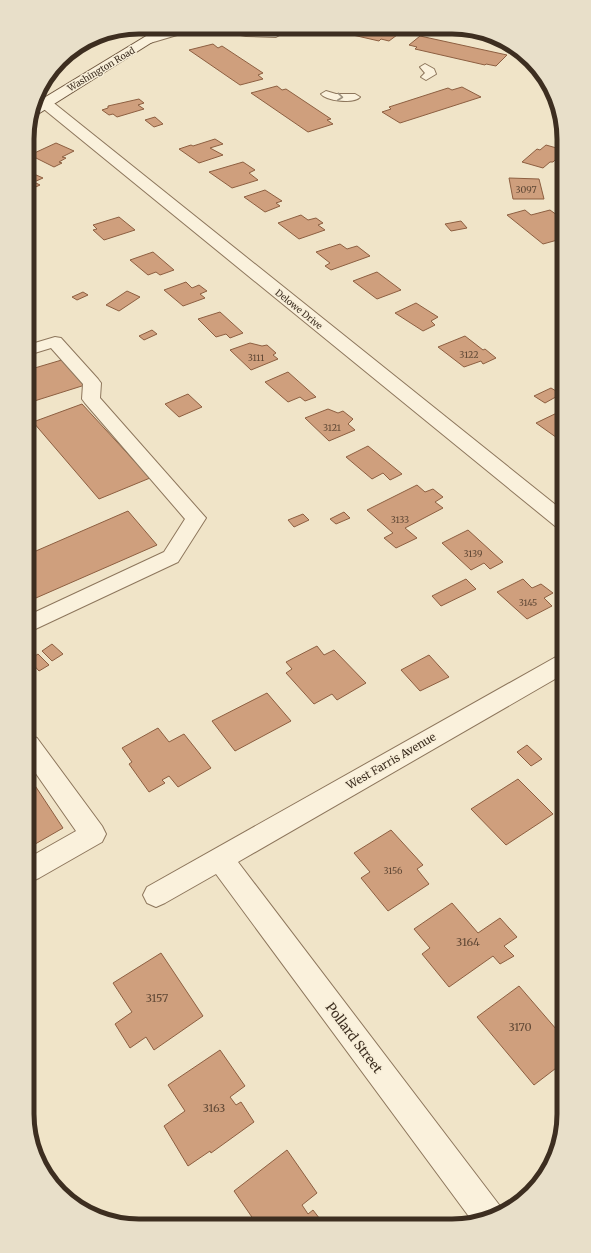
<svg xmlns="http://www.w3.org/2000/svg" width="591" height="1253" font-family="Merriweather,serif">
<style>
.building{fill:#cf9f7d;stroke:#8d5f41}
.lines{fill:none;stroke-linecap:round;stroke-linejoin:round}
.lane-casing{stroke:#8d765c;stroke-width:2}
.street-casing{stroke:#8d765c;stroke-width:2}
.secondary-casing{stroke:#6f573f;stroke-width:2}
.lane{fill:#faf1dc;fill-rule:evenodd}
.street{fill:#faf1dc;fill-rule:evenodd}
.secondary{fill:#faf1dc;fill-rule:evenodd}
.oneway{stroke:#9c907e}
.labels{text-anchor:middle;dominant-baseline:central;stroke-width:3;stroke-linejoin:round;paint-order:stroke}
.far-street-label{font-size:9px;fill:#3d2e20;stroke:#f7eed8}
.number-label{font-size:9px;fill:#624a37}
.street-label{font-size:11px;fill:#3d2e20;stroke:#f7eed8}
.near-number-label{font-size:11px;fill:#624a37}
.near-street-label{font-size:13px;fill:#3d2e20;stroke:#f7eed8}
.rim{fill:none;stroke:#3d2e20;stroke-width:5}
</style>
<rect width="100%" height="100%" fill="#f0e4c8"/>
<path class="building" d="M322,28L385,29L401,32L389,41L381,39L379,41Z
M420,36L507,55L496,66L486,64L485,65L415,49L417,47L409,45Z
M85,42L89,43L71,54L67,53Z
M213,44L218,48L222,46L263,73L258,75L263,79L240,85L189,50Z
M277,86L282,90L286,89L331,119L327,120L333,124L308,132L251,93Z
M462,87L481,97L400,123L382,112L391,109L389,107L448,88L452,90Z
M139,99L144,103L138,105L144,109L117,117L113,114L109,115L102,110L108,108V106Z
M155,117L163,124L154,127L145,120Z
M215,139L223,144L210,148L223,155L199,163L179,149L191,145L193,146Z
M56,143L74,151L62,157L66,158L59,162L62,163L54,167L30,155Z
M546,145L560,149V155L553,162H550L543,168L522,162L537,149L540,150Z
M243,162L255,170L249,173L258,180L232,188L209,172Z
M27,171L43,178L34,182L40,185L27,191Z
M509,178L539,179L544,199H513Z
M265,190L282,201L276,203L280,206L265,212L244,197Z
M525,210L531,215L550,210L561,218V239L543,244L507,215Z
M301,215L308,220L316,218L323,223L318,225L325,230L299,239L278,223Z
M119,217L135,230L104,240L93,230L97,229L93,225Z
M461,221L467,228L451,231L445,224Z
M340,244L347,249L357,246L370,256L331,270L325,266L330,263L316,252Z
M153,252L174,270L160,275L156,272L148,275L130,260Z
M377,272L401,290L377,299L353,281Z
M186,282L192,288L199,285L207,291L200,294L205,298L183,306L164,290Z
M127,291L140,297L119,311L106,305Z
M83,292L88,295L77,300L72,297Z
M416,303L438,317L431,321L435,325L423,331L395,313Z
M220,312L243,333L230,338L226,334L216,337L198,319Z
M152,330L157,334L144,340L139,336Z
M465,336L483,350L485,349L496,358L483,364L481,361L464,367L438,347Z
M250,343L262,346L267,345L276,353L273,355L278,359L251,370L230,350Z
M65,359L85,385L28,403V370Z
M288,372L316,397L305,401L300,397L288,402L265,382Z
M551,388L561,394L545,403L534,396Z
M188,394L202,407L179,417L165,404Z
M82,404L150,478L99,499L33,422Z
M328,409L338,413L343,411L353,419L348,424L355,430L329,441L305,418Z
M561,411V447L555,443L560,440L536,423Z
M368,446L402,474L390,480L383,473L372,479L346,457Z
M417,485L425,492L433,489L443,497L435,502L443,508L405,528L417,538L396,548L384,538L393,533L367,510Z
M128,511L157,545L29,601V554Z
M344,512L350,518L336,524L330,519Z
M303,514L309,520L294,527L288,520Z
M468,530L503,562L490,569L484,563L471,570L442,543Z
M466,579L476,589L441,606L432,596Z
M523,579L532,588L541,584L553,593L544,598L552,606L527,619L497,592Z
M52,644L63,654L52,661L42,651Z
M317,646L324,655L334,650L366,683L337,700L332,694L314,704L286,673L292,669L286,662Z
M38,654L49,665L39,671L29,660Z
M429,655L449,677L420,691L401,670Z
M267,693L291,721L235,751L212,721Z
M158,728L169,742L184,734L211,768L178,787L169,776L162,780L165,783L149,792L129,764L132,762L122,748Z
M527,745L542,759L531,766L517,752Z
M30,778L63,828L30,847Z
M518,779L553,814L506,845L471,809Z
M391,830L423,865L417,869L429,884L388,911L361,878L370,872L354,853Z
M452,903L478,933L500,918L517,937L504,946L514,956L500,964L493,956L449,987L422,954L430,948L414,929Z
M161,953L203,1016L154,1050L146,1037L130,1048L115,1024L132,1012L113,983Z
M519,986L563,1037L564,1062L534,1085L477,1017Z
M220,1050L245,1086L230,1097L236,1105L241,1102L254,1122L211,1153L210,1151L188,1166L164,1126L185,1111L168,1085Z
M287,1150L317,1193L302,1205L308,1214L313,1210L323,1223H256L234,1191Z"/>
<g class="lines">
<g class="lane-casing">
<path id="lane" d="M185,27L267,30L279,32L281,34L276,37L246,36L224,32H195L177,35L150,43L145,40L155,35Z
M425,64L434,69L436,74L426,80L421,77L425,73L420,67Z
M326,91L336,94H355L360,97C354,104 326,101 321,94Z"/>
</g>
<g class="street-casing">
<path id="street" d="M45,99L50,100L562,510V528L555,526L40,106L38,103L40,100Z
M55,337L61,338L98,379L101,383L100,398L206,518L178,562L29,632V615L164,552L185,519L85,403L82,399L83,384L51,348L28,355V345Z
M562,655V675L238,862L500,1206L502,1209L482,1222H473L216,874L165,903L156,907L147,903L143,895L147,887L554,658Z
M29,735L37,738L102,826L106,834L102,842L39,878L30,882V857L76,831L30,765Z"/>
</g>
<g class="secondary-casing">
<path id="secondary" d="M161,27H176L38,114L32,115L34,104Z"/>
</g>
<use href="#lane" class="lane"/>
<use href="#street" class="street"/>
<use href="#secondary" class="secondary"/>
</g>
<defs><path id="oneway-chevron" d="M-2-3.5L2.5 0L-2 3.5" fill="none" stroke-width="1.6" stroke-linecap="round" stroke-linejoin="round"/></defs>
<use class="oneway" href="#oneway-chevron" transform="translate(340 97) rotate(6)"/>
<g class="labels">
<g class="far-street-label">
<text transform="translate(101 69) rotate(-31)">Washington Road</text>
<text transform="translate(299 309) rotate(39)">Delowe Drive</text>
</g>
<g class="number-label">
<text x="526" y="189">3097</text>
<text x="469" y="354">3122</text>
<text x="256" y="357">3111</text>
<text x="332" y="427">3121</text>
<text x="400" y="519">3133</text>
<text x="473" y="553">3139</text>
<text x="528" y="602">3145</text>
<text x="393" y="870">3156</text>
</g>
<g class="street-label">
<text transform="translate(391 761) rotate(-30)">West Farris Avenue</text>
</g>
<g class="near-number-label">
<text x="468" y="942">3164</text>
<text x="157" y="998">3157</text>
<text x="520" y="1027">3170</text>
<text x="214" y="1108">3163</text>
</g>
<g class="near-street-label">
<text transform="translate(354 1038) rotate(53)">Pollard Street</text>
</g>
</g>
<path d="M0 0H591V1253H0ZM139 34H452A105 105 0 0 1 557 139V1114A105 105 0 0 1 452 1219H139A105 105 0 0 1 34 1114V139A105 105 0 0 1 139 34Z" fill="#e8dfc9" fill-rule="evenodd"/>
<path class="rim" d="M139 34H452A105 105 0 0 1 557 139V1114A105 105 0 0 1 452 1219H139A105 105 0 0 1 34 1114V139A105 105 0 0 1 139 34Z"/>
</svg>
